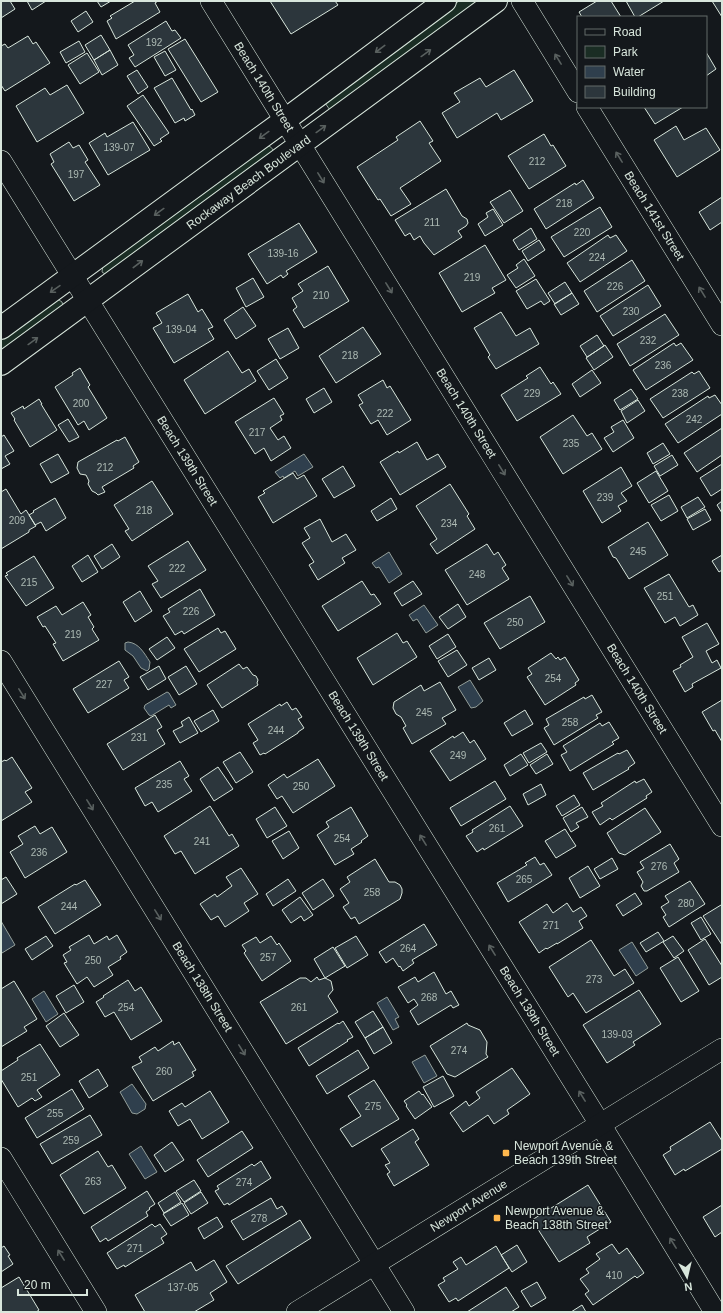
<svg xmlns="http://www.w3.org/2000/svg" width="723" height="1313" font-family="Arial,sans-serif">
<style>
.green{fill:#1a2d24;stroke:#939e99}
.water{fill:#2f3f4d;stroke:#939e99}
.building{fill:#2c363c;stroke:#d8e6dc}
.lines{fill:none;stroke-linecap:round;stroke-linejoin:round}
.minor-casing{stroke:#d8e6dc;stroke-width:22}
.tertiary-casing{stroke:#d8e6dc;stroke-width:24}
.minor{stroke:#14181c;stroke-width:21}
.tertiary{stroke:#14181c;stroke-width:22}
.oneway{stroke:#59605f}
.poi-dot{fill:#ffb74d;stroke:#14181c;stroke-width:1.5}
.labels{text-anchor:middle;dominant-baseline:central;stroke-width:3;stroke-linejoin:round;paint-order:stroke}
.number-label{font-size:10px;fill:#adbab4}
.street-label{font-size:12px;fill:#d8e6dc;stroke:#14181c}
.poi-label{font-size:12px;fill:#d8e6dc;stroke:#14181c;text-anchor:start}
</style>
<rect width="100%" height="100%" fill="#14181c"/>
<path class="green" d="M459,1H480L332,113L323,100Z
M265,146C270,146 272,147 273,151L105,274L102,272L103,265Z
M55,300H59L62,302L63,306L1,354V340Z"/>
<path class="water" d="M304,454L313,467L298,476L295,471L284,478L283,476L280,478L275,472Z
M389,552L402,574L389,583L379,567L376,568L372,563Z
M424,605L438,625L426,633L417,619L413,621L409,615Z
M128,642C139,643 144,653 150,662L149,669L147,671L141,668L133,656L125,650V643Z
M470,680L483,701L476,707L471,708L458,687Z
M167,692L169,693L176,705L171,708L169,705L151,716L149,715L144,708L145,705Z
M1,921L15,945L2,953L1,951Z
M632,942L648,968L636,976L619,950Z
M44,991L58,1014L46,1022L32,999Z
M387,997L399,1017L395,1019L399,1027L393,1030L377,1003Z
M425,1055L437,1076L424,1083L412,1062Z
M132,1084L146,1104L145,1109L137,1114L132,1113L120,1092Z
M141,1146L157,1172L145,1179L129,1154Z"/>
<path class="building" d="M1,1H10L15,9L1,18Z
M27,1H46L32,10Z
M97,1H111L101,7Z
M135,1H158L155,3L160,12L116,39L107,21L112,18L110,16Z
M270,1H335L338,5L291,34Z
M597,1H611L621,17H582L579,12Z
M626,1H664L638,17H635Z
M712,1H722V17Z
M86,11L93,22L78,32L71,21Z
M166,21L172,31L175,30L181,38L135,67L129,58L134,55L128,45Z
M101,35L110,50L94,60L85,45Z
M28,36L33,44L36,42L50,63L5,91L1,85V46L5,44L8,48Z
M185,39L218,92L201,102L168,49Z
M79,41L85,52L66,63L60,52Z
M110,50L118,65L102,75L94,60Z
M165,51L176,70L165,76L154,57Z
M706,52L716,69L706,76Z
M87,53L99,72L80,84L68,65Z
M137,70L148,87L138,94L127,76Z
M514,70L533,101L501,120L497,113L457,138L442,113L460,102L454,93L480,78L486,87Z
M172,78L191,110L192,109L195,115L185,121L184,118L175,123L154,88Z
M67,85L84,113L37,142L16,106L45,88L50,95Z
M143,95L169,133L160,139L162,141L154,146L127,106Z
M644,107H683L655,124Z
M420,121L433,141L429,143L441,161L400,188L411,204L391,216L380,199L378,200L357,167L398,140L396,137Z
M133,122L150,150L108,175L89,143L105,133L107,137Z
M676,126L684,140L706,128L720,150L677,177L654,140Z
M544,134L551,146L553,145L566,166L529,189L508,156Z
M69,142L73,148L79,145L88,160L85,162L100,185L74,201L51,164L54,162L50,154Z
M583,180L594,198L546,229L534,209L575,183L576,185Z
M446,189L462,216L467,219L468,223L466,226L458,231L462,237L434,255L424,243L420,236L414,240L410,233L405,236L395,220Z
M510,190L523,211L504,223L490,202Z
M722,197V222L710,230L699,212Z
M600,207L612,227L564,257L551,237Z
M493,209L503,225L485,236L478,224L488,217L486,213Z
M299,223L317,252L286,271L288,274L283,278L281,275L267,284L248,254Z
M531,228L537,239L519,250L513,240Z
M608,235L610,238L616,235L627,251L580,282L567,263Z
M539,240L545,250L528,261L522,251Z
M485,245L506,280L492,288L495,293L462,312L439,273Z
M524,259L535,276L516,288L507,275L518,268L516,265Z
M632,260L645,281L597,312L584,291Z
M328,266L349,301L304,328L293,310L297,307L292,298L303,291L298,284Z
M253,278L264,297L246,307L236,288Z
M536,279L550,301L544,305L541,301L527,309L516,291Z
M565,282L572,293L555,304L548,293Z
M648,285L661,306L613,336L600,316Z
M572,293L579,304L561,315L554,304Z
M188,294L198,312L202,309L213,327L208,329L214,339L174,363L153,328L162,323L156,313Z
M243,307L256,326L236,339L224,320Z
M501,312L516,336L530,328L539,344L496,369L488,357L490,355L474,328Z
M665,314L679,335L630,366L617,344Z
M363,327L381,354L336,383L319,356Z
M288,328L299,348L280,359L268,339Z
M597,335L604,346L587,357L580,346Z
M674,343L676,346L681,343L693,360L646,390L633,370Z
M605,345L613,357L594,370L586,358Z
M228,351L242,373L249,369L256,381L205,414L184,380Z
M276,359L288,378L269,390L257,371Z
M540,367L551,384L553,382L561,394L517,421L501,395L528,378L526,376Z
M80,368L90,385L88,387L107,418L89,430L84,421L78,425L55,387L73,375L72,373Z
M592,370L601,383L580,397L572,384Z
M699,371L710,388L663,418L650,399L692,372L694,374Z
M383,380L387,388L390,386L411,420L387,435L378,420L371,424L359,405L363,403L358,395Z
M324,388L332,402L314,413L306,399Z
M631,389L638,399L620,410L614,400Z
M715,395L722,405V414L678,443L665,424L708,396L709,398Z
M274,398L284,414L280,416L282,420L270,428L278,440L284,436L291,448L271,461L264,448L255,454L235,422Z
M39,399L42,404H41L57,430L30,447L14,420L15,419L11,413L23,406L24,409Z
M638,400L645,411L627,423L621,411Z
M573,415L587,436L592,433L602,449L563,474L540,437Z
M68,419L79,437L69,442L58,425Z
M623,420L634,438L613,452L604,438L614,432L611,427Z
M722,428V455L697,472L684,453Z
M4,435L14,451L5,456L10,464L1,469V437Z
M125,437L139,462L133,466L134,468L102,487L105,492L98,495L96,493L92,491L88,484L89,481L86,475L80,474L77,468L78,462L117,440L118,441Z
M417,442L427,460L438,454L446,467L400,495L380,462L398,451L399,453Z
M663,443L670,454L653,464L647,453Z
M58,454L69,473L51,483L40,464Z
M672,455L678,465L660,476L654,466Z
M722,464V489L711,496L700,478Z
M343,466L355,486L334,498L322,479Z
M621,467L632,486L621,493L627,501L618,506L621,511L602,523L583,491Z
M656,471L668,491L649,503L637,483Z
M293,473L297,479L304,475L317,496L273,523L258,497L265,493L263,491Z
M152,481L173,514L132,541L125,531L129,529L114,505Z
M450,484L469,514L467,516L475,529L437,554L430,544L437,539L416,506Z
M6,489L21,514L26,510L36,526L29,530V532L1,549V492Z
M669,495L678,511L661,521L651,505Z
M698,497L705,507L687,518L681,507Z
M55,498L66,518L46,531L41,522L35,525L29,515L34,512L33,511Z
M391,498L397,509L377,521L371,511Z
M722,501V513L717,505Z
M705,509L711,520L693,530L687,519Z
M320,519L332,542L346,534L356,550L342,558L345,563L318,580L309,565L314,562L302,543L310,538L304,528Z
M648,522L668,555L629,579L616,558L613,557L608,547Z
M188,541L206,570L161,598L152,584L158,581L148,566Z
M112,544L120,557L102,569L94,556Z
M487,544L494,555L498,552L506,565L502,568L509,579L467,605L445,570Z
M88,555L98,572L82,582L72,566Z
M722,555V570L719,572L712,561Z
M34,556L54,588L26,606L5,576L8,575L6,573Z
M669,574L689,607L693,605L698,615L680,626L675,617L665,623L644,588Z
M362,581L371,595L374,594L381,604L338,631L322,606Z
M413,581L422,594L402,606L394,593Z
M200,589L215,615L184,634L182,631L175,635L163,616L170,612L168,609Z
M140,591L152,611L135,622L123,602Z
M530,596L545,622L500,649L484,623Z
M83,602L91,615L88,617L94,627L92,629L99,640L63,661L53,644L56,643L45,626L43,627L37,617L56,606L62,615Z
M458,604L466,617L448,629L439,617Z
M707,623L719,644L706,651L712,663L717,660L721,668L692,684L693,687L685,692L673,671L681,667L680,665L693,657L682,637Z
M218,628L221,633L225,631L236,649L199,672L184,649Z
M397,633L403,643L407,641L417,657L373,685L357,658Z
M448,634L456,647L437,659L429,646Z
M167,637L175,648L157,660L149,649Z
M457,650L467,665L448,677L438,661Z
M551,653L556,659L558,657L560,660L565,657L579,680L575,683L576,685L545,705L527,677L532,674L528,668Z
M489,658L496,670L479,680L472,668Z
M119,661L129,677L124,680L129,688L88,713L73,689Z
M239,664L243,669L247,667L253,675L256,676L258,680L257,683L258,685L222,708L207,685Z
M159,666L166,679L148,690L140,677Z
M186,666L197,684L179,695L168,677Z
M440,682L456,710L442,718L446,724L412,744L403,728L406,726L401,717L396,714L393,708L394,702L421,685L424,691Z
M592,695L602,712L596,715L598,718L554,745L544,728L549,725L546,719L584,697L585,699Z
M722,700V742L715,730L713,731L702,712Z
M287,702L292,710L296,708L302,717L298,719L304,728L298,732V733L265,754L264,753L260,755L253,743L258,740L248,724L280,704L281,706Z
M213,710L219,721L201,732L194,721Z
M525,710L533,724L512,736L504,723Z
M155,715L162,727L157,730L165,744L123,770L107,744Z
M189,717L198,733L180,743L173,731L183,726L181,722Z
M609,722L619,738L612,742L614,744L570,771L561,755L567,752L563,746L600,723L602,726Z
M463,732L470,743L474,740L486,759L450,781L430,751L453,736L454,738Z
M541,743L547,752L529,763L523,753Z
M627,750L635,763L628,768L629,769L593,790L583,773L618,753L619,754Z
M240,752L253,772L236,783L223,762Z
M521,754L528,765L510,776L504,765Z
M547,754L553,764L536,774L530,765Z
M12,757L32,788L25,792L32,802L1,821V762L5,760L6,761Z
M318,759L335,786L293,813L282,796L277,799L268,785L284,774L287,778Z
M180,761L189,776L184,779L192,791L158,812L152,802L145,806L135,788Z
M218,767L233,789L214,801L200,779Z
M644,779L652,792L646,796L647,798L612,820L610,818L600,825L592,812L603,806L601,803L635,781L636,783Z
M495,781L506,799L461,826L450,808Z
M541,784L546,795L528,805L523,794Z
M574,795L580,805L562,816L556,806Z
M210,806L229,836L232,834L239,846L195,874L181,851L175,854L164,836Z
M510,806L523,826L484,850L483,848L477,852L466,836L473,832L472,830Z
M275,807L287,826L267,838L256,819Z
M351,807L368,836L361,841L362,842L351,849L354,854L335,865L317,835L329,827L326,822Z
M582,807L588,817L576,823L579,827L571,832L563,818Z
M645,808L661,832L625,855L619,853L607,833Z
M35,826L40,834L52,827L67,852L25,878L10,852L23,844L18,836Z
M565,829L576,846L556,858L545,841Z
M289,831L299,848L283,859L272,841Z
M670,844L679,859L674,863L679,872L647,891H644L641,886L643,882L637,872L644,868L640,862Z
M535,857L540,865L544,863L552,875L508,902L497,883L527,865L525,863Z
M612,858L618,869L600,879L594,869Z
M375,859L389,882H395L400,885L402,889V893L400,899L359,924L355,917L351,919L343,907L349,903L340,889L350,882L347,877Z
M588,866L600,886L580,898L569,878Z
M241,868L258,894L244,903L249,911L225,927L218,916L211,920L200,904L215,894L217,897L232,886L226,877Z
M6,877L17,894L1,904V880Z
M288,879L296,891L273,906L266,894Z
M323,879L334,896L313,910L302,893Z
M85,880L101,905L55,934L38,907L75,884L76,885Z
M690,881L705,904L669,927L663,917L666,915L661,907L669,902L665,896Z
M635,893L642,904L623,916L616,905Z
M300,897L313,915L304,921L301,916L291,923L282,910Z
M567,903L573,912L581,907L587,916L579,921L583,928L557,944V943L547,949L546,948L539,953L519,922L547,904L553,913Z
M721,905L722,906V945L703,916Z
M701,917L711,934L701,940L691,923Z
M424,924L437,945L412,960L414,963L403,971L400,966L399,967L393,958L386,963L379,952Z
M658,932L664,941L646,952L640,943Z
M89,935L94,944L107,936L109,940L117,935L127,952L120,957L121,959L108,967L113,975L94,987L87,977L77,984L64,963L67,962L63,955L71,950L69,947Z
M46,936L53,946L32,960L25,949Z
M271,936L277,945L279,943L291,961L262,981L244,953L246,951L242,945L256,937L260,943Z
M356,936L368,955L347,968L335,948Z
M673,936L684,951L674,958L663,942Z
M705,939L722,966V977L709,985L688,950Z
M591,940L614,976L625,969L634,983L586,1013L573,993L568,997L549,967Z
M333,947L345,966L325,978L314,959Z
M678,957L699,991L681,1002L660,968Z
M434,972L446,994L451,991L459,1005L453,1008L451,1005L418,1025L410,1011L418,1005L414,999L408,1003L398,987L415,977L418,982Z
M317,977L319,980L325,978L331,981L333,990L328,996L338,1012L286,1044L260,1002L300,978H306L311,982Z
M128,980L135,991L141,987L162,1021L131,1040L114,1012L105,1017L96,1002L104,997L103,996Z
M14,981L37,1019L24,1027L27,1031L1,1047V989Z
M74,985L84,1002L66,1013L56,996Z
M639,990L661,1024L633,1042L635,1045L607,1063L583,1025Z
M373,1011L383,1027L365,1038L355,1022Z
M64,1013L79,1035L60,1047L46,1026Z
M343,1021L353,1037L347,1040L348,1041L309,1066L298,1048L338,1023L339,1024Z
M467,1023L468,1025L480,1030L487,1042L486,1054L488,1057L455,1077L447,1074L430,1046Z
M383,1027L392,1043L374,1054L365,1038Z
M173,1041L174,1045L179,1042L196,1070L192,1072L194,1076L153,1101L132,1067L142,1062L139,1057L155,1047L158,1051Z
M40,1044L60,1075L37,1090L42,1097L35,1101L32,1098L18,1107L1,1079V1071L18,1060L17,1058Z
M358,1050L369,1068L327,1094L316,1076Z
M512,1068L530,1094L507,1110L509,1114L494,1124L488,1115L463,1132L450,1113L466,1101L469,1106L480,1098L476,1092Z
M98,1069L108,1086L89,1098L79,1081Z
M443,1076L454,1096L434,1107L423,1087Z
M374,1080L399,1119L352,1147L340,1129L361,1116L348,1096Z
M72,1089L84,1109L37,1138L25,1118Z
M210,1091L229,1122L202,1139L190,1119L178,1126L169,1111L182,1103L185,1107Z
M419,1091L422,1095L423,1094L432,1107L415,1119L406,1106L407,1105L404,1101Z
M90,1115L102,1135L52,1164L40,1144Z
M710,1122L722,1141V1149L685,1171L684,1169L675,1175L663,1155L671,1150L670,1147Z
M413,1129L419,1139L415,1142L429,1165L394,1186L387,1174L390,1172L385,1165L390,1163L381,1149Z
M242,1131L253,1148L208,1177L197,1160Z
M172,1142L184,1160L165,1172L154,1155Z
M98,1151L108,1167L112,1165L126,1188L84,1214L60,1175Z
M261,1161L271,1178L229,1205L228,1203L224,1205L215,1191L219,1189L217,1186L252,1164L254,1166Z
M194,1180L201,1191L184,1202L176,1191Z
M588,1185L611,1222L587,1237L590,1243L559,1262L532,1220Z
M147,1191L155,1204L149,1208L150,1209L146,1212L148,1216L108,1241L106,1238L100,1242L91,1227Z
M175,1192L181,1202L164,1213L158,1203Z
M201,1192L208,1203L191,1214L184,1203Z
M271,1198L277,1209L282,1206L287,1214L243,1240L231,1221Z
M182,1203L189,1215L171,1226L163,1214Z
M722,1205V1232L715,1237L703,1217Z
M217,1217L223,1227L204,1239L198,1228Z
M300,1220L311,1238L238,1284L226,1266Z
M152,1224L155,1227L160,1224L167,1234L161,1238L164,1243L125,1267L124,1265L117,1269L107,1253Z
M612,1244L619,1254L627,1248L644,1273L637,1278L635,1276L593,1305L585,1294L589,1291L580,1279L589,1273L586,1269L600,1259L596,1254Z
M517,1245L527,1262L512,1272L501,1255Z
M4,1246L10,1255L8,1256L13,1264L1,1272V1248Z
M496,1246L509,1268L458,1301L456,1298L449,1302L438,1285L445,1281L443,1278L458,1269L453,1262L461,1257L466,1265Z
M214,1260L227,1282L210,1293L214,1300L194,1312H145L135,1295L191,1262L196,1271Z
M19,1277L39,1310L36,1312H1V1288Z
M537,1282L546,1298L531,1307L521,1291Z
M506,1287L519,1307L511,1312H467Z
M582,1305L586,1312H571Z"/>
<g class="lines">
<g class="minor-casing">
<g id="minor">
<path id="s1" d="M211,1L722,826"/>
<path d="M522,1L578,92"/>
<path id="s2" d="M587,107L722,325"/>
<path id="s3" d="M1,161L600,1124L715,1312"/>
<path id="s4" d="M1,661L404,1312"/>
<path d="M1,1158L96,1312"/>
<path id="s5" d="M297,1312L722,1049"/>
</g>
</g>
<g class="tertiary-casing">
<g id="tertiary">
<path d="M1,328L285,120L445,1"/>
<path id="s6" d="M1,364L496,1"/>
</g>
</g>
<use href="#minor" class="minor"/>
<use href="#tertiary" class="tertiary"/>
</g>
<defs><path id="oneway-shaft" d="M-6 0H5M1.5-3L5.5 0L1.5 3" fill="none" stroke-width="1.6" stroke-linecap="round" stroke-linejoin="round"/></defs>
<g class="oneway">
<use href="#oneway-shaft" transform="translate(380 49) rotate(143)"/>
<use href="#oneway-shaft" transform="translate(426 53) rotate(-36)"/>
<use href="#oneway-shaft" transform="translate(558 59) rotate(-122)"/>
<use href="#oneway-shaft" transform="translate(321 129) rotate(-36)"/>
<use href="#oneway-shaft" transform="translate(264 135) rotate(144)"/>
<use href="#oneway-shaft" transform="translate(619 157) rotate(-122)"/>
<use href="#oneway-shaft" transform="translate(321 178) rotate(58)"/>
<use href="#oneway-shaft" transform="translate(159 212) rotate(144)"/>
<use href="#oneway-shaft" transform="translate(138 264) rotate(-37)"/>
<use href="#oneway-shaft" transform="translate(389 288) rotate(58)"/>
<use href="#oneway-shaft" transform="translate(55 289) rotate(145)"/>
<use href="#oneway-shaft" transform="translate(702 292) rotate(-122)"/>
<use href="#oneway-shaft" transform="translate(33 341) rotate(-36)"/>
<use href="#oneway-shaft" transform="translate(502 470) rotate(58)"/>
<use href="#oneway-shaft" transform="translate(570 581) rotate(58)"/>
<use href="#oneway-shaft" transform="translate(22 694) rotate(58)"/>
<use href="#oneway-shaft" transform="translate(90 805) rotate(58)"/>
<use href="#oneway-shaft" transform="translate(423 840) rotate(-122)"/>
<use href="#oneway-shaft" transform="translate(158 915) rotate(58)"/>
<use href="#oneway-shaft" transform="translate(492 950) rotate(-122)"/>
<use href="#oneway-shaft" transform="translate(242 1050) rotate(58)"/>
<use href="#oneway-shaft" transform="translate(582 1096) rotate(-122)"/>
<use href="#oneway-shaft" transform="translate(673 1243) rotate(-122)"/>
<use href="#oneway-shaft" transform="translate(61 1255) rotate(-122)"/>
</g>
<g class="poi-dot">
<rect x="502" y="1149" width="8" height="8" rx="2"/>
<rect x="493" y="1214" width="8" height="8" rx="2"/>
</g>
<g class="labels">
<g class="number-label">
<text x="154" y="42">192</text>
<text x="119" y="147">139-07</text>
<text x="537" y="161">212</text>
<text x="76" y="174">197</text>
<text x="564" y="203">218</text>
<text x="432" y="222">211</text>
<text x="582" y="232">220</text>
<text x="283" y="253">139-16</text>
<text x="597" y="257">224</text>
<text x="472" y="277">219</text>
<text x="615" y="286">226</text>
<text x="321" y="295">210</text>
<text x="631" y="311">230</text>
<text x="181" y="329">139-04</text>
<text x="648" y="340">232</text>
<text x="350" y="355">218</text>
<text x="663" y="365">236</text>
<text x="532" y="393">229</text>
<text x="680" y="393">238</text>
<text x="81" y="403">200</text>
<text x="385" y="413">222</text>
<text x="694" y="419">242</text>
<text x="257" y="432">217</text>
<text x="571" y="443">235</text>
<text x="105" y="467">212</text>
<text x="605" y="497">239</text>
<text x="144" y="510">218</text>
<text x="17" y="520">209</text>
<text x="449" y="523">234</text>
<text x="638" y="551">245</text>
<text x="177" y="568">222</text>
<text x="477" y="574">248</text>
<text x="29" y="582">215</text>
<text x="665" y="596">251</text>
<text x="191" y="611">226</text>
<text x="515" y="622">250</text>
<text x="73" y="634">219</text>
<text x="553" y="678">254</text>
<text x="104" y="684">227</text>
<text x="424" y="712">245</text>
<text x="570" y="722">258</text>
<text x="276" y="730">244</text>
<text x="139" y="737">231</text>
<text x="458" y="755">249</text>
<text x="164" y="784">235</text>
<text x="301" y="786">250</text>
<text x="497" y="828">261</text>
<text x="342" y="838">254</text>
<text x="202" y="841">241</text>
<text x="39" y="852">236</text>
<text x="659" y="866">276</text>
<text x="524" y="879">265</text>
<text x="372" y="892">258</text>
<text x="686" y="903">280</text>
<text x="69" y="906">244</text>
<text x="551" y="925">271</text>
<text x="408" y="948">264</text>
<text x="268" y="957">257</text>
<text x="93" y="960">250</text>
<text x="594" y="979">273</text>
<text x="429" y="997">268</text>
<text x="126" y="1007">254</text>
<text x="299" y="1007">261</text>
<text x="617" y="1034">139-03</text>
<text x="459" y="1050">274</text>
<text x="164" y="1071">260</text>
<text x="29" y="1077">251</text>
<text x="373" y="1106">275</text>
<text x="55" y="1113">255</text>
<text x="71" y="1140">259</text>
<text x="93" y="1181">263</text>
<text x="244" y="1182">274</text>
<text x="259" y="1218">278</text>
<text x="135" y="1248">271</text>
<text x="614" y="1275">410</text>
<text x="183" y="1287">137-05</text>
</g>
<g class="street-label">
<text stroke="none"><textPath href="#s1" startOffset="101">Beach 140th Street</textPath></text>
<text stroke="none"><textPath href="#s6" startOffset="307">Rockaway Beach Boulevard</textPath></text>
<text stroke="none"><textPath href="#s2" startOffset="128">Beach 141st Street</textPath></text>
<text stroke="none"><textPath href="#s1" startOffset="485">Beach 140th Street</textPath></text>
<text stroke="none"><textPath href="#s3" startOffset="353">Beach 139th Street</textPath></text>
<text stroke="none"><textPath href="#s1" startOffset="809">Beach 140th Street</textPath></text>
<text stroke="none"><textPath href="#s3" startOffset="677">Beach 139th Street</textPath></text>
<text stroke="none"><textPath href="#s4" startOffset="383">Beach 138th Street</textPath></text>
<text stroke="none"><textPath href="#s3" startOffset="1001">Beach 139th Street</textPath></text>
<text stroke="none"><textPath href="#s5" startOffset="202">Newport Avenue</textPath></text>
</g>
<g class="poi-label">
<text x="514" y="1146">Newport Avenue &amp;<tspan x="514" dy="14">Beach 139th Street</tspan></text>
<text x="505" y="1211">Newport Avenue &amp;<tspan x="505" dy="14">Beach 138th Street</tspan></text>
</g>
</g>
<rect width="723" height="1313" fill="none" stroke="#d8e6dc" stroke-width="4"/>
<rect x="577" y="16" width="130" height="92" fill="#14181c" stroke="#626a69"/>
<rect x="585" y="29" width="20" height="6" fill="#14181c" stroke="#626a69"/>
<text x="613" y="36" font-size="12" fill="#d8e6dc">Road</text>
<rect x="585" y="46" width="20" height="12" fill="#1a2d24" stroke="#626a69"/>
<text x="613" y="56" font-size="12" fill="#d8e6dc">Park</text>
<rect x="585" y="66" width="20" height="12" fill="#2f3f4d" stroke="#626a69"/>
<text x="613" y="76" font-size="12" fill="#d8e6dc">Water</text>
<rect x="585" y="86" width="20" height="12" fill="#2c363c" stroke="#626a69"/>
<text x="613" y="96" font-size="12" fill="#d8e6dc">Building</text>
<g transform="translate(687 1277) rotate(172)" stroke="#14181c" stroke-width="3" paint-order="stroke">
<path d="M0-3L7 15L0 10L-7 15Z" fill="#d8e6dc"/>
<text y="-6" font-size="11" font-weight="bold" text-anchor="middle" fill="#d8e6dc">N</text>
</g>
<path d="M18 1289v6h69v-6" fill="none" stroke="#d8e6dc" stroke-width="2"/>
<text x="24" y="1289" font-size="12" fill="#d8e6dc" stroke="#14181c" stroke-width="3" paint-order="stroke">20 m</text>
</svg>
